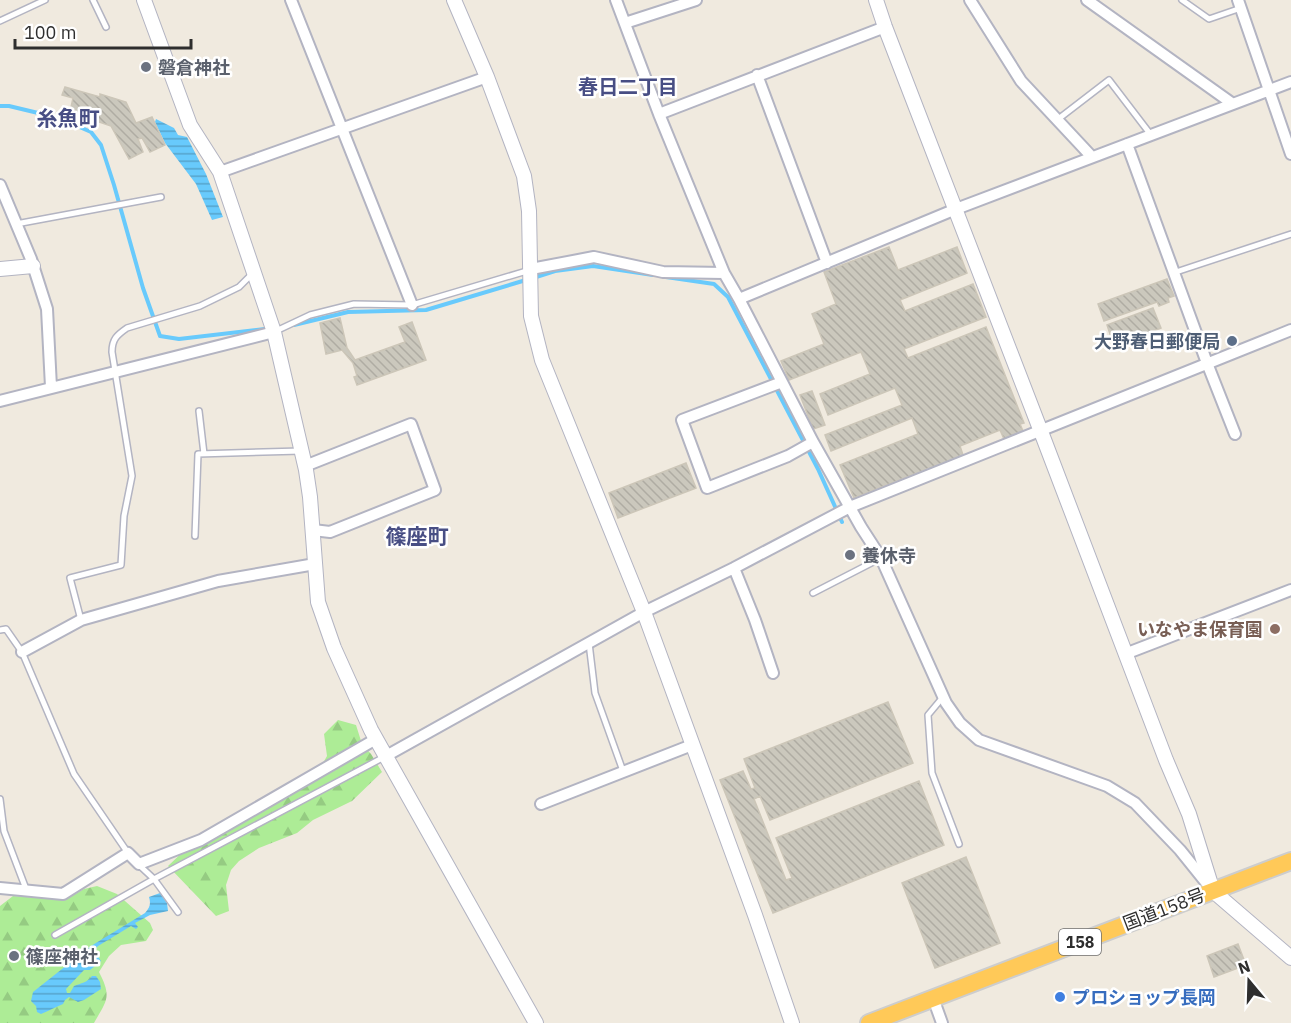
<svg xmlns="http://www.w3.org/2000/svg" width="1291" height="1023" font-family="'IBM Plex Sans','Noto Sans JP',sans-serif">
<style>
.forest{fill:url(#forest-firs)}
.water{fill:url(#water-rules)}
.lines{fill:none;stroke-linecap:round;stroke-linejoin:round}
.stream{stroke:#68cafc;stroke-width:4}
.building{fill:url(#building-back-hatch);stroke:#ccc6b8;stroke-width:1.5}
.service-casing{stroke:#b3b4c2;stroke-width:8}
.minor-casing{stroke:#b3b4c2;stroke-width:14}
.tertiary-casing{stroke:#b3b4c2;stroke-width:16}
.trunk-casing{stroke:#cdcdcd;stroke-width:20}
.service{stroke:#fff;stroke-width:5}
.minor{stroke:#fff;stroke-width:10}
.tertiary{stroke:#fff;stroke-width:14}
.trunk{stroke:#ffc958;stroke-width:16}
.worship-dot{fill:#6b7280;stroke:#fff;stroke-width:2}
.service-dot{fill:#5c6f8a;stroke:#fff;stroke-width:2}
.education-dot{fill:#8d6e63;stroke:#fff;stroke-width:2}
.shop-dot{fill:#3f7fe0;stroke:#fff;stroke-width:2}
.labels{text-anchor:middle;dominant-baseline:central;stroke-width:5;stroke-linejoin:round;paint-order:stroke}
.shield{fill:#fff;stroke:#6d6d6d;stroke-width:1.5}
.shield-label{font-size:16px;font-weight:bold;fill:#2e2e2e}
.worship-label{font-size:18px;font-weight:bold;fill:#5b616d;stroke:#fff;text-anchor:start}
.service-label{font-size:18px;font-weight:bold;fill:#4e5e75;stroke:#fff;text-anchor:end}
.education-label{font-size:18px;font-weight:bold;fill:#785e54;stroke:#fff;text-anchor:end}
.street-label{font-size:18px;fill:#2e2e2e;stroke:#fff}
.shop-label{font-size:18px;font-weight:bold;fill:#366cbe;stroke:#fff;text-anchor:start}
.neighbourhood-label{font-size:20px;font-weight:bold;fill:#484e84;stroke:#fff}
.quarter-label{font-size:21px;font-weight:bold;fill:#484e84;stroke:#fff}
</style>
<defs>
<pattern id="forest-firs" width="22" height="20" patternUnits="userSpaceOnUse" patternTransform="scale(1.5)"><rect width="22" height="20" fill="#adec96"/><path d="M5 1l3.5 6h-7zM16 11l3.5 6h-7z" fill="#95cb82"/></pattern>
<pattern id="water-rules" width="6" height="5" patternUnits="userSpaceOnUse" patternTransform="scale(1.5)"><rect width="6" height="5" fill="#68cafc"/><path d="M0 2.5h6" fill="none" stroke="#56a4cc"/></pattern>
<pattern id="building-back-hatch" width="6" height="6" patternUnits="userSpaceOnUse" patternTransform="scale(1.5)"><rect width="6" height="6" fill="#cbc8bd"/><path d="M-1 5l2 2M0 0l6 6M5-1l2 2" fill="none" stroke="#afaca3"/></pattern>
</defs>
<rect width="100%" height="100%" fill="#f0eadf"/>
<path class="forest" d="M338,720L356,725L362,744L371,754L382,772L352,801L313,820L297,833L259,848L239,861L231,870L226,885L229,911L216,916L168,866L188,847L318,772L327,756L324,734Z
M97,886L117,894L150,923L153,930L146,941L121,945L109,956L99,972C112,997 107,1000 94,1023H0V906L13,896L65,900L84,889Z"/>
<path class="water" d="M156,119L174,128L178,135L187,137L206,174L223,217L212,220L196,184L165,143L155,122Z
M160,893L167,903L168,911L150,915L135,923L138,927L136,929L131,926L98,946L94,950L101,961L90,970H84L66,989L67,993H70L74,986C81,983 87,983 92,976H96L100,982L101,989L84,1000L78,1002L69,997L65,1000L63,1004C55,1007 49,1011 41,1014L37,1012L36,1006L31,1001L33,992L91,946L145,913C150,907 151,904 149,897Z"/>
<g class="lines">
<path class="stream" d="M0,106H9L59,118L91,132L101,145L114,185L143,288L160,336L179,339L265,329
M666,277L714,284L728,297L818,469L842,522
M533,278L555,271L593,266L653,275
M294,325L348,312L426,310L526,280"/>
</g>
<path class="building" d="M65,87L100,97V94L126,102L136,123L152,117L165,145L150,152L142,138L138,139L143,152L129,159L111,126L70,112L73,98L62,95Z
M889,247L898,270L957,247L967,273L900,300L905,311L973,284L986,317L904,349L908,358L986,327L1024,423L1020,424L1023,431L1004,439L1000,430L960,446L963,455L854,498L840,465L918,434L912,418L831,451L825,435L902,405L895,388L828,415L820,394L870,374L861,352L789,380L781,361L824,344L812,314L836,304L824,272Z
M1167,279L1174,296L1168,298L1169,302L1159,306L1157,302L1104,321L1098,304Z
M1153,308L1161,328L1114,346L1107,325Z
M340,318L347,348L355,360L405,342L399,327L412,322L426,360L357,385L354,377L357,376L353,363L342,350L326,354L320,323Z
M812,391L825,425L813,429L800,395Z
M686,463L696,488L618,518L609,493Z
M888,702L913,763L770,820L760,796L754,799L786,880L792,878L776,838L919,781L944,845L773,913L720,780L743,771L751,789L755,788L744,759Z
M966,857L1000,943L935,968L902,883Z
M1238,944L1246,965L1214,977L1207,956Z"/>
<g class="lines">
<g class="service-casing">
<path id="service" d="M93,0L106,27
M1182,0L1209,19L1241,8
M0,21L45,0
M1057,120L1109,80L1151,135
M16,224L161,197
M1173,273L1291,234
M276,331L310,315L354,304L412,305L530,270
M199,411L204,454
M195,536L198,454L301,451
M813,593L881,558
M81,620L70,578L121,565L124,516L132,476L112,352C112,339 117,335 127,328L200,306L239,287L253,273
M0,630L6,629L22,652L74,774L128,853
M589,643L595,693L623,771
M943,697L928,715L932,773L959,844
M0,799L4,831L26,889
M139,865L154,879L178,912
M55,935L154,879L386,756"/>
</g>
<g class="minor-casing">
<path id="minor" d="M291,0L412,305
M616,0L659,114L724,273L739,299L813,442L861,527L881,558L946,703L960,723L979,740L1107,786L1135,803L1180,850L1209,886
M970,0L1021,81L1092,157
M1087,0L1233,104
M1238,0L1291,154
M625,23L696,0
M757,75L827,263
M659,114L885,27
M1127,144L1207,363L1235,434
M220,172L487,77
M0,185L31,259L47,309L51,387
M531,269L594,257L663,272L724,273
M739,299L956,209L1291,82
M782,382L682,420L707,488L788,456L813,442
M0,401L274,332
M305,466L411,424L435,490L330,532L313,530
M734,568L755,620L773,673
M22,652L81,620L218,581L315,564
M1125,654L1291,590
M386,756L644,612L734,568L850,507L1291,330
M541,804L692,745
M0,888L63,894L128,853L139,864L201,840L376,739
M933,998L942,1023"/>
</g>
<g class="tertiary-casing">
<path id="tertiary" d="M144,0L190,125L220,172L274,332L306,470L310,497L318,602L334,648L371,730L536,1023
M454,0L487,77L524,176L529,211L531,316L542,360L644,612L755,915L792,1023
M876,0L885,27L1040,429L1166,760L1189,814L1213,891L1291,958
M0,269L33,266"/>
</g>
<g class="trunk-casing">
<path id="trunk" d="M869,1023L1291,861"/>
</g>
<use href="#service" class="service"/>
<use href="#minor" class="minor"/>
<use href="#tertiary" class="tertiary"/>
<use href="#trunk" class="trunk"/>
</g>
<g class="worship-dot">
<circle cx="146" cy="67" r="6"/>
<circle cx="850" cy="555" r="6"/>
<circle cx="14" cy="956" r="6"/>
</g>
<circle class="service-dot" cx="1232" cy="341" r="6"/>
<circle class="education-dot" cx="1275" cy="629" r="6"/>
<circle class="shop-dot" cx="1060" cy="997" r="6"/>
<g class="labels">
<rect class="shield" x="1059" y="929" width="42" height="26" rx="4.5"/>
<g class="shield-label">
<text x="1080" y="942">158</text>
</g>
<g class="worship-label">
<text x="158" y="67">磐倉神社</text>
<text x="862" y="555">養休寺</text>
<text x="26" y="956">篠座神社</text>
</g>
<g class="service-label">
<text x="1220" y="341">大野春日郵便局</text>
</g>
<g class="education-label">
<text x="1263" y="629">いなやま保育園</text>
</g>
<g class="street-label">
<text transform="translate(1164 909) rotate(-21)">国道158号</text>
</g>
<g class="shop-label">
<text x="1072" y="997">プロショップ長岡</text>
</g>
<g class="neighbourhood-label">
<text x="628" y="86">春日二丁目</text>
</g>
<g class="quarter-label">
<text x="68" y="118">糸魚町</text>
<text x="417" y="536">篠座町</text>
</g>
</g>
<g transform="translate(1249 981) rotate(341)" stroke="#ffffff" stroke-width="4.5" paint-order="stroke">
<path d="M0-4.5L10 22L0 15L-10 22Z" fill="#2e2e2e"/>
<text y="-9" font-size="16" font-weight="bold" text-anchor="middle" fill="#2e2e2e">N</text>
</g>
<path d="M15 39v9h176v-9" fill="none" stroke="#2e2e2e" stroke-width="3"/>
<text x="24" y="39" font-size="18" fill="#2e2e2e" stroke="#ffffff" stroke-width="4.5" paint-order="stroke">100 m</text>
</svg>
